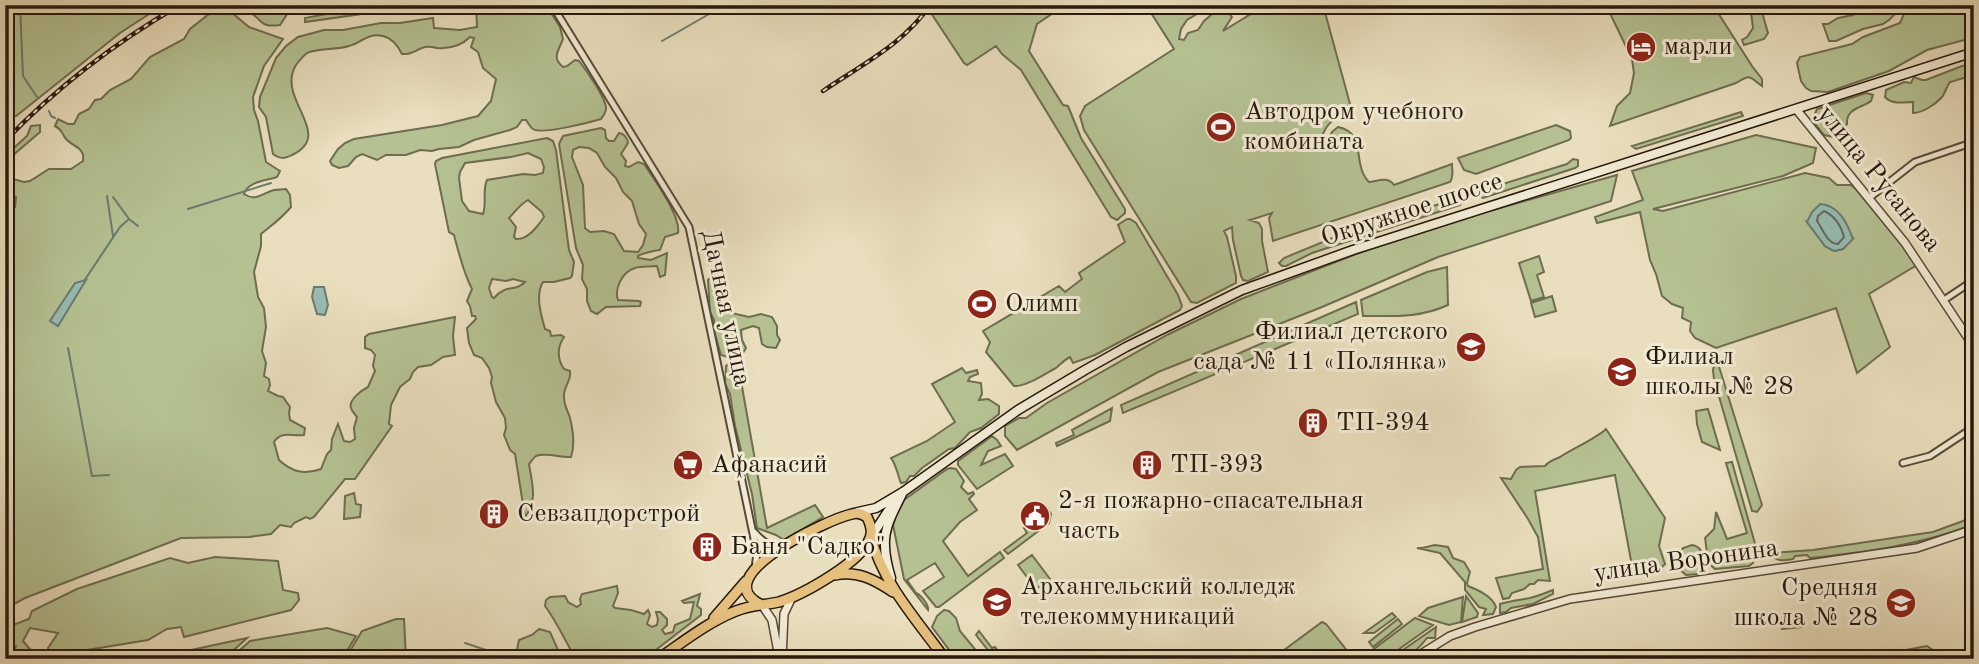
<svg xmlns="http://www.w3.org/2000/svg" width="1979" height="664" font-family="'Old Standard TT',serif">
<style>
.green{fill:#b5c192;stroke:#6e6d50;stroke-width:2;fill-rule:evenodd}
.water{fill:#97bcb3;stroke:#6a7b71;stroke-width:2}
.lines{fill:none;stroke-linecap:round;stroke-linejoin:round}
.shore{stroke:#5f6a60;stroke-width:2}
.stream{stroke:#6a7b71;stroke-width:2}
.minor-casing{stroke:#584a39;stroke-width:9}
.tertiary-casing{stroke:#584a39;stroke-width:10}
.secondary-casing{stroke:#27190d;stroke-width:11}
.primary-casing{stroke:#27190d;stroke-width:12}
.minor{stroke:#f1ead4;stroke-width:5}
.tertiary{stroke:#f1ead4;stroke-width:7}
.secondary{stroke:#f1ead4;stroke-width:8}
.primary{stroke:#e4bf7e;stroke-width:9}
.rail-casing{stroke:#27190d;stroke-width:4.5}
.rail{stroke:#f1ead4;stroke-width:2;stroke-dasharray:5;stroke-linecap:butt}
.labels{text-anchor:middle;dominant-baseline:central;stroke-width:6;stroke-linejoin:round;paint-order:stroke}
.poi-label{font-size:26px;fill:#27190d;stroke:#f1ead4;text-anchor:start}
.street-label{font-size:26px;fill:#27190d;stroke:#f1ead4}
</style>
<rect width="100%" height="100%" fill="#e9debd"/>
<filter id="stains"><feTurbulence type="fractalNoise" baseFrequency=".00286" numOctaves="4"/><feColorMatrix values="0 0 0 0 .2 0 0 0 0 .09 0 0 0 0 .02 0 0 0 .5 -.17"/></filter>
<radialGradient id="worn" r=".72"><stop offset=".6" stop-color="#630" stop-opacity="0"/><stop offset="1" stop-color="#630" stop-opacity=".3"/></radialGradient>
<path class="green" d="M5,5H163L120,33L25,109L16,116L5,117Z
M237,5H293L280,25C260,28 263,20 248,11C244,9 241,8 237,5Z
M376,5H423L418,11L390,10L305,22V18Z
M476,5H546L560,27L563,39C559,50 551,58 563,67L567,66L575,60L579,61C586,70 606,98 606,108C606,113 603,116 601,119C591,122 541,135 533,129C530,127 528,123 526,120H522L517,127L510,130L474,140L459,147L439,149L432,151L420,150L406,155H386L377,160L362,154L356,157L348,166L339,168L332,165L330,161L338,149L345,143L354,139L442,125L478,116L491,101L496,79L483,68L478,52L471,47L474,38L470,37C461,46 450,49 437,48C433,47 429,46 425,47C416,49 413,55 402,54C398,46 392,38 383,36C368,32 362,43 349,46C337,50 316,48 307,53C303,56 299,61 296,65C275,99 336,134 292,155C285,159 280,159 273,154L266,117L259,107L260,97L276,58L286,46L298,37L324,30H343L381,23H400L433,18L434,28L460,30L477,27Z
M936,5H1065L1037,24L1029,51L1063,105L1068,106L1081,138L1125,209V213L1117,220L1111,217L1021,70L1002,54L996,46L967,65L964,63L931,13Z
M1146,5H1212L1187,20L1181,29L1179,39L1184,40L1188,33L1198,30L1204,21L1219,8L1226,10L1232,17L1223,31L1251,14L1268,7L1256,5H1323L1350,104C1348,116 1343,115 1334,120C1327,124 1322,134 1321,140H1328L1332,132L1338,127C1368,133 1351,164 1369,182C1378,181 1388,176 1394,185L1452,164C1452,172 1454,176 1450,182L1273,241L1269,218L1272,213L1250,220L1259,223L1262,229V241L1268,272L1248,281L1243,280L1241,276L1233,240L1232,227L1224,231L1227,237L1236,276V283L1197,303L1191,302L1084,130L1080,116L1085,106L1174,49Z
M1606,5H1713L1752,66L1762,79V86C1749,77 1752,73 1736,83L1610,126L1617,106L1630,93L1634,73L1632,59Z
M1750,5H1760L1768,33L1764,39L1744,45L1742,40L1747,37L1753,28Z
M1867,5H1916L1913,7L1901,8L1889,20L1883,24L1863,29L1836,41H1829L1823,24H1828L1838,18L1853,15Z
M1938,5H1974V42L1964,40L1927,50L1889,71L1828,92L1811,91L1806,88L1801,81L1797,63L1800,57L1852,44L1863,37L1900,23L1904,14L1908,11L1919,14L1937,9Z
M214,10L231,12L249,27L283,39L264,66L253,97L254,110L258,121L266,162L280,171L277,177C266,181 248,181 244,194C256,202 262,193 274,190C277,190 283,189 286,189L290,195L291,207C282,218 272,225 261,234V246L254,272L258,297L264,308L266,327L262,351L266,363L264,376L269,379L270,385L268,391L278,396L283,397L290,407L289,413L290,420L305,428L304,435C292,437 282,430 274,442L279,460C292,472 304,475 321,469L327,454L331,450L332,439L338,424L344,441L350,442L355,439L354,428L357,417C355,414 352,412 351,408C348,400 362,390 368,387L375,371L373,366L375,355L371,350L365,348V337L369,334L455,317L453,336L455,355L443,357L431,365L418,367L413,372L410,379L400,387L391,405L389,424L392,426L355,479H345L314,517L310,519L306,517L294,523L291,527L280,525L271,534L249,537L181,538L25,598L5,609V212L15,207L16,197L5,191V184L8,181L13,179L24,182L30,181L49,169H71L83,161C85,147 74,148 66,139C61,133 63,130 55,126L58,119L68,124H74L79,114L89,109L95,100L101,99L110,90L131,79L150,57L184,39L190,29Z
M1974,64V75L1950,82C1947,86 1945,93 1942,97C1935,105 1922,113 1913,113V102C1904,102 1892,105 1885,97L1886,90L1904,82L1911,83L1914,77L1922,80H1926L1962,66Z
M1866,93L1873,95L1871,101C1862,108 1846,108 1847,124L1833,137L1824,135L1812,120L1817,109Z
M1741,112L1743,116L1636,149L1632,146Z
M40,125V132L5,162V156L27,136L31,126Z
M1556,125L1570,131L1571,138L1569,140L1476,174L1464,170L1458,158Z
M601,128L605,130L606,138L609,141H614L619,133C623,133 628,138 628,143L621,154L626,161L625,166L629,167L638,162L644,164C654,179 681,216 678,233L665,237L660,250C657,250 640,254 638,256V258L651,260L667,253L665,275L660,277L657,266C650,267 641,266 635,268C622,272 614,289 618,300L639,301L641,302L640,306L606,307L597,314L591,311L587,301V289L582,279L583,265L576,248L559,144L563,136ZM579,147L589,148L597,153L605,167L616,178L623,192L632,201L639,224L646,234L643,245L638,252L624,251L614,234L604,231L590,232L585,228L583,185L572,157L573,150Z
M1756,135L1816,148L1813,163L1783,176L1653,209L1663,211L1805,173L1829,178L1837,185H1851L1856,189L1901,243L1917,265L1869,294L1890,347L1857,373L1836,308L1716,348L1695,338L1690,331L1691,322L1682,318L1683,308L1672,304L1662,296L1656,274L1650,260L1640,212L1597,223L1595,217L1643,200L1632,171ZM1807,222L1853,238L1843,249L1834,251L1825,246Z
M547,138L553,141L556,150L569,250L574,262L572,276L570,278L554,282H543C535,295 541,315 545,329L550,331L551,336L561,335L564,337C557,347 557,359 564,369L570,371C572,380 563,387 564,397C564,406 568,411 570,418C573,430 575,445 571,457C562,458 546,452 536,456C533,458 531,462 529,464C532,484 538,500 525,517L515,454L510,450L504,435L506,428L505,418L496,402L491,383L492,377L489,368L482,358L474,355L469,343L467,328L476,319L475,316H472L470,306L467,301L472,289C463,272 459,253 454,235L449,232L435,164L436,161L442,158ZM528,153L541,159L544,167L543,173L535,175L523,174L487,180C482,191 487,203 483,214L469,211L462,201L459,178L460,172L465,163L511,157ZM528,200L542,212L544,217C538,226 528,240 516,239L514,237L516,227L509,218C516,211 519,205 528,200ZM492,279L506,281L513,279L525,282C514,293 507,283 494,298L492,297L489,288Z
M1573,159L1578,160V166L1575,168L1483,198L1474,193L1567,164Z
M1617,175L1611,201L1438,257L1322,307L1158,372L1017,450L1005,436V426L1019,418H1026L1047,403L1167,335L1241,299L1364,251L1479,214Z
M1459,198L1461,201L1460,205L1312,253L1286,266H1282L1279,263L1284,258L1352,230L1363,228Z
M1127,219H1130L1136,223L1178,295L1182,306L1180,310L1095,355L1073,363L1070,357C1064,360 1061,364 1056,368C1046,373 1026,387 1014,386L986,352L990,342L983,331L1059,286L1065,292L1082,279L1079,273L1125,242L1118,225Z
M1539,256L1544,272L1537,275L1544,297L1531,301L1519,263Z
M1447,267L1448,305C1420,318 1394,316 1363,316L1361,300L1427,272Z
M713,275L716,276C718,284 716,290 718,298L724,302L727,312L749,317L761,314L772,317L777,326V335L780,340L776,348L767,347L762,344L759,328L753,326L741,330L742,340L746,348L743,353L731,358L721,355L714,331V320L710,312L708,280Z
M1552,296L1556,311L1535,317L1531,303Z
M1356,302L1358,314L1123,413L1121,405Z
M1716,357L1762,505L1757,512L1752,511L1714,379L1713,370Z
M730,363L738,364L767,528L815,505L823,517L784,540L776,535L757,528L752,494L735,426L730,394L725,384L726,366Z
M962,368L966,373L977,370L978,374L970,377L968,381L981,383L982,394L979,400L988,399L999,406V414L981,428L970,432L955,448L949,449L922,468L914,476H910L906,482L901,483C898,476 896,464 891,458L927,441L955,422L932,384Z
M1112,408L1110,421L1057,446L1056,443L1074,435L1072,430Z
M1708,409L1720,450L1702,442L1697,424L1696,411Z
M1606,429L1665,518L1659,546L1665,564L1662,567L1633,571L1615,475L1535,491L1550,581L1538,580L1534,584H1530L1524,589L1512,593L1509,598L1503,599L1496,578L1543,569L1538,537L1528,519L1501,478L1511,479L1516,470L1520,467L1545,466C1550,460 1554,460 1560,457C1572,449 1597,438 1606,429Z
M992,436L997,440L1001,446L988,451L981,465L1005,454L1013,466L977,489L958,465V461Z
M1732,462L1756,547L1753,563L1749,566L1715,569C1706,563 1707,548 1705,538L1714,529L1716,512L1727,539L1747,533L1726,463Z
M951,468L956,469L964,481L961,487L968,494L973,492L974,494L969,499L977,510L960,522L943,541L968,576L1000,552L1004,558L939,607H936L923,591L944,577L935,563L907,580L916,593C921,595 929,605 928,610L904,579L890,510L947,469Z
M354,493L356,504L361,505L360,517L344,519L345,496Z
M1046,506L1051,514L1049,523L1008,554L1004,550L1027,533L1024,528L1037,519L1040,507Z
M1971,518L1974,524C1922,545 1865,552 1810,558L1807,555L1795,556L1793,559C1783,561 1776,562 1770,553L1813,550L1933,532Z
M1435,545L1448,547L1453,558L1464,562L1470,572L1467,583L1468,586C1478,590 1492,596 1496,607L1493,614L1483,615L1486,609L1479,607L1465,590V582L1440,553L1417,548H1422Z
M1692,545C1704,547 1703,558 1704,568L1699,574L1686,575L1680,570L1678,554L1683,548Z
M1032,555L1050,579L1036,589L1018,565Z
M215,557L278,561L283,590L298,593L299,600L291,610L184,637L181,627L167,629L148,640L50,656L48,648L58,633L30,628L23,641L34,654L28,659H12L16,646L5,643V628L29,619L32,611L77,589L170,558L188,563Z
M617,586L618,593L613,606L615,608L631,610L644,614L648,610L650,615L647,624L652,627L657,625L658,619L656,612H660L667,619V625L662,630L665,634L673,632L675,625L690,619L694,602L684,603L682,601L700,594L697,606L701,609V615L644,659H627L621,651L620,659H576C565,641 557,622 545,606L546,600L550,597L565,596L568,602L577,607L581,604L580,599L582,594Z
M1553,590V594L1533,604L1511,608L1506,612L1500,613V604C1510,601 1520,600 1530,598C1538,596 1545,593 1553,590Z
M1466,596L1478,613L1477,617L1462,622Z
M1463,597L1461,622L1449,625L1419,616L1428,608Z
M944,610L949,611L956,618L960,631L983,659H956L932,627L937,616Z
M1392,613L1396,617L1374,633H1364Z
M1799,616L1801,627L1782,629L1781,618Z
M1415,618L1433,625L1385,659L1362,658Z
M396,619H404L406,659H345L362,631Z
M1398,619L1402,624L1373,647L1369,642Z
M1322,622L1326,624L1352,657L1350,659H1272Z
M1436,627L1435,638H1427C1417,651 1407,659 1390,659Z
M327,628L356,636L342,659H230L250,641Z
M539,629L550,632L558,650L565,659C548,659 531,660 517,650L519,640L532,635Z
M979,631L992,648L995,647L1004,659H995L976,635Z
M247,638L224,659H149Z
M1927,646L1933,650L1934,659H1898L1901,651Z"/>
<path class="water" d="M1820,204C1839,205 1847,223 1853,239L1843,249L1834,251L1825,246L1807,222L1812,212Z
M86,280L58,326L50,321L75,283Z
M314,287H324L328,305L325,315L317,314L312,297Z"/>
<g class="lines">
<path class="shore" d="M1824,211C1835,216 1841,226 1844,237L1838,244C1827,244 1823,229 1817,221L1818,216Z"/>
<path class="stream" d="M20,5L23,76L37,97
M662,41L725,5
M49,111L51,116L55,118
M107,196L113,236
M113,197L129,219L138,226
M188,209L271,183
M84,281L120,227L129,219
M68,348L92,476L109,475
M465,643L513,659"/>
<g class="minor-casing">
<path id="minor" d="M552,5L689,227L757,553L755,568
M1869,198L1915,162L1974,142
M1944,300L1974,280
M1903,463L1930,456L1974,427
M754,532C762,541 768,546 781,547"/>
</g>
<g class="tertiary-casing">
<path id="tertiary" d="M1796,109L1905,243L1974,347
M762,605L772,620L779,657
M782,659L784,614L792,597
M1413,659L1450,636L1475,627L1570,599L1917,548L1974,529"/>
</g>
<g class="secondary-casing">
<path id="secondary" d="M858,512L876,508L903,492L1018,410L1085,370L1126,347L1242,290L1353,250L1974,52
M871,537L892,505
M891,578C879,538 885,528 903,492"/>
</g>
<g class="primary-casing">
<path id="primary" d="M871,537C883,584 917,620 945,659
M835,575C857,570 875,580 893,592
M714,618L746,581
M658,659C683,642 708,622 736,611C750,605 765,605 779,602C802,595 862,562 870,538C873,531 870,523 867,517C862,514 858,512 852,514C828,519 703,578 762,605"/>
</g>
<use href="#minor" class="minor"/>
<use href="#tertiary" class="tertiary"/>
<use href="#secondary" class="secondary"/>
<use href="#primary" class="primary"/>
<g class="rail-casing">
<path id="rail" d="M823,91C861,65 904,44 930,5
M5,141C56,88 116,42 180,5"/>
</g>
<use href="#rail" class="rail"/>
</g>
<defs>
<g id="hotel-disc" transform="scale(1.575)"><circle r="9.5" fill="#8f2418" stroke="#f1ead4"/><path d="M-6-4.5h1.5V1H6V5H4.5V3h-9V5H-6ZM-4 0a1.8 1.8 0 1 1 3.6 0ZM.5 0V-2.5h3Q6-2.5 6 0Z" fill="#fff"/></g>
<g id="stadium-disc" transform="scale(1.575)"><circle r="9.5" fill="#8f2418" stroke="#f1ead4"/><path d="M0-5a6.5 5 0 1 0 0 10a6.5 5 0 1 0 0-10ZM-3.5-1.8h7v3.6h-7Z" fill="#fff"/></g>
<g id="school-disc" transform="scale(1.575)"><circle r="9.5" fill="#8f2418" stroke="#f1ead4"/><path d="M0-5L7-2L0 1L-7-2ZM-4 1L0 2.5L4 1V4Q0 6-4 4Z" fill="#fff"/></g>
<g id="building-disc" transform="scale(1.575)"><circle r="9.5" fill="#8f2418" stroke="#f1ead4"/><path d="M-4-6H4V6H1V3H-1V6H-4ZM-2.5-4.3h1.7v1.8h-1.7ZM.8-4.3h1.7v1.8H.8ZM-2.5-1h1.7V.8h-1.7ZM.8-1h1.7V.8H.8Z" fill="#fff"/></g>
<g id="supermarket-disc" transform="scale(1.575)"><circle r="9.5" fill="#8f2418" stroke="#f1ead4"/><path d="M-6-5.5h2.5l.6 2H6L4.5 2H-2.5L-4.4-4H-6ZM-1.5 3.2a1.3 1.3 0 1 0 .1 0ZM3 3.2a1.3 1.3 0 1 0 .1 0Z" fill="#fff"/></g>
<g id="civic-disc" transform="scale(1.575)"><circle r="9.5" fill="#8f2418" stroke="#f1ead4"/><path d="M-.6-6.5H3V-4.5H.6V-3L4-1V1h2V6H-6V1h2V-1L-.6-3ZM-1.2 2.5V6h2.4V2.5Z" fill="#fff"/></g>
<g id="university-disc" transform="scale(1.575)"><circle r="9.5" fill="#8f2418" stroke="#f1ead4"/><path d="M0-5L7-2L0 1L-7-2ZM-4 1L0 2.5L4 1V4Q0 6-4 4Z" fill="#fff"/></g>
</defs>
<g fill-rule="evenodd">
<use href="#hotel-disc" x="1641" y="47"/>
<use href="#stadium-disc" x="1221" y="127"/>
<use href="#stadium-disc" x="982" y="304"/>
<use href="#school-disc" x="1471" y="347"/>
<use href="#school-disc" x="1622" y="372"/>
<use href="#building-disc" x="1313" y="423"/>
<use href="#supermarket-disc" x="688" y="465"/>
<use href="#building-disc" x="1147" y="465"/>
<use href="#building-disc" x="494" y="514"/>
<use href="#civic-disc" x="1035" y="516"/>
<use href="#building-disc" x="707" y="547"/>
<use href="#university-disc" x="997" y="602"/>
<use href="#school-disc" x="1901" y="603"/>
</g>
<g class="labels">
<g class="poi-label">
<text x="1664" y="47">марли</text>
<text x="1244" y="112">Автодром учебного<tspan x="1244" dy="30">комбината</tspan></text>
<text x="1005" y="304">Олимп</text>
<text x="1448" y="332" text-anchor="end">Филиал детского<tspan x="1448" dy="30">сада № 11 «Полянка»</tspan></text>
<text x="1645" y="357">Филиал<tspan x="1645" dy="30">школы № 28</tspan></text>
<text x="1336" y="423">ТП-394</text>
<text x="711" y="465">Афанасий</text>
<text x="1170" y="465">ТП-393</text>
<text x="1058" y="501">2-я пожарно-спасательная<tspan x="1058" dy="30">часть</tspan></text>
<text x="517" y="514">Севзапдорстрой</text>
<text x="730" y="547">Баня "Садко"</text>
<text x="1020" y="587">Архангельский колледж<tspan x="1020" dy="30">телекоммуникаций</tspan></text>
<text x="1878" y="588" text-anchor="end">Средняя<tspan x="1878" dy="30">школа № 28</tspan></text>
</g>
<g class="street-label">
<text transform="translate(1879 179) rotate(51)">улица Русанова</text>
<text transform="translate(1412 210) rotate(-18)">Окружное шоссе</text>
<text transform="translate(726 308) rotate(78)">Дачная улица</text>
<text transform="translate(1686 561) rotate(-8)">улица Воронина</text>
</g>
</g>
<rect width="1979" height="664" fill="none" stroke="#e9debd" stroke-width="28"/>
<rect x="7" y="7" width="1965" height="650" fill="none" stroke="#27190d" stroke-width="3.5"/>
<rect x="14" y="14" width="1951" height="636" fill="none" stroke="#27190d" stroke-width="2"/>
<rect width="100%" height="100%" filter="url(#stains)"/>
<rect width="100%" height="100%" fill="url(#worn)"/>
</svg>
